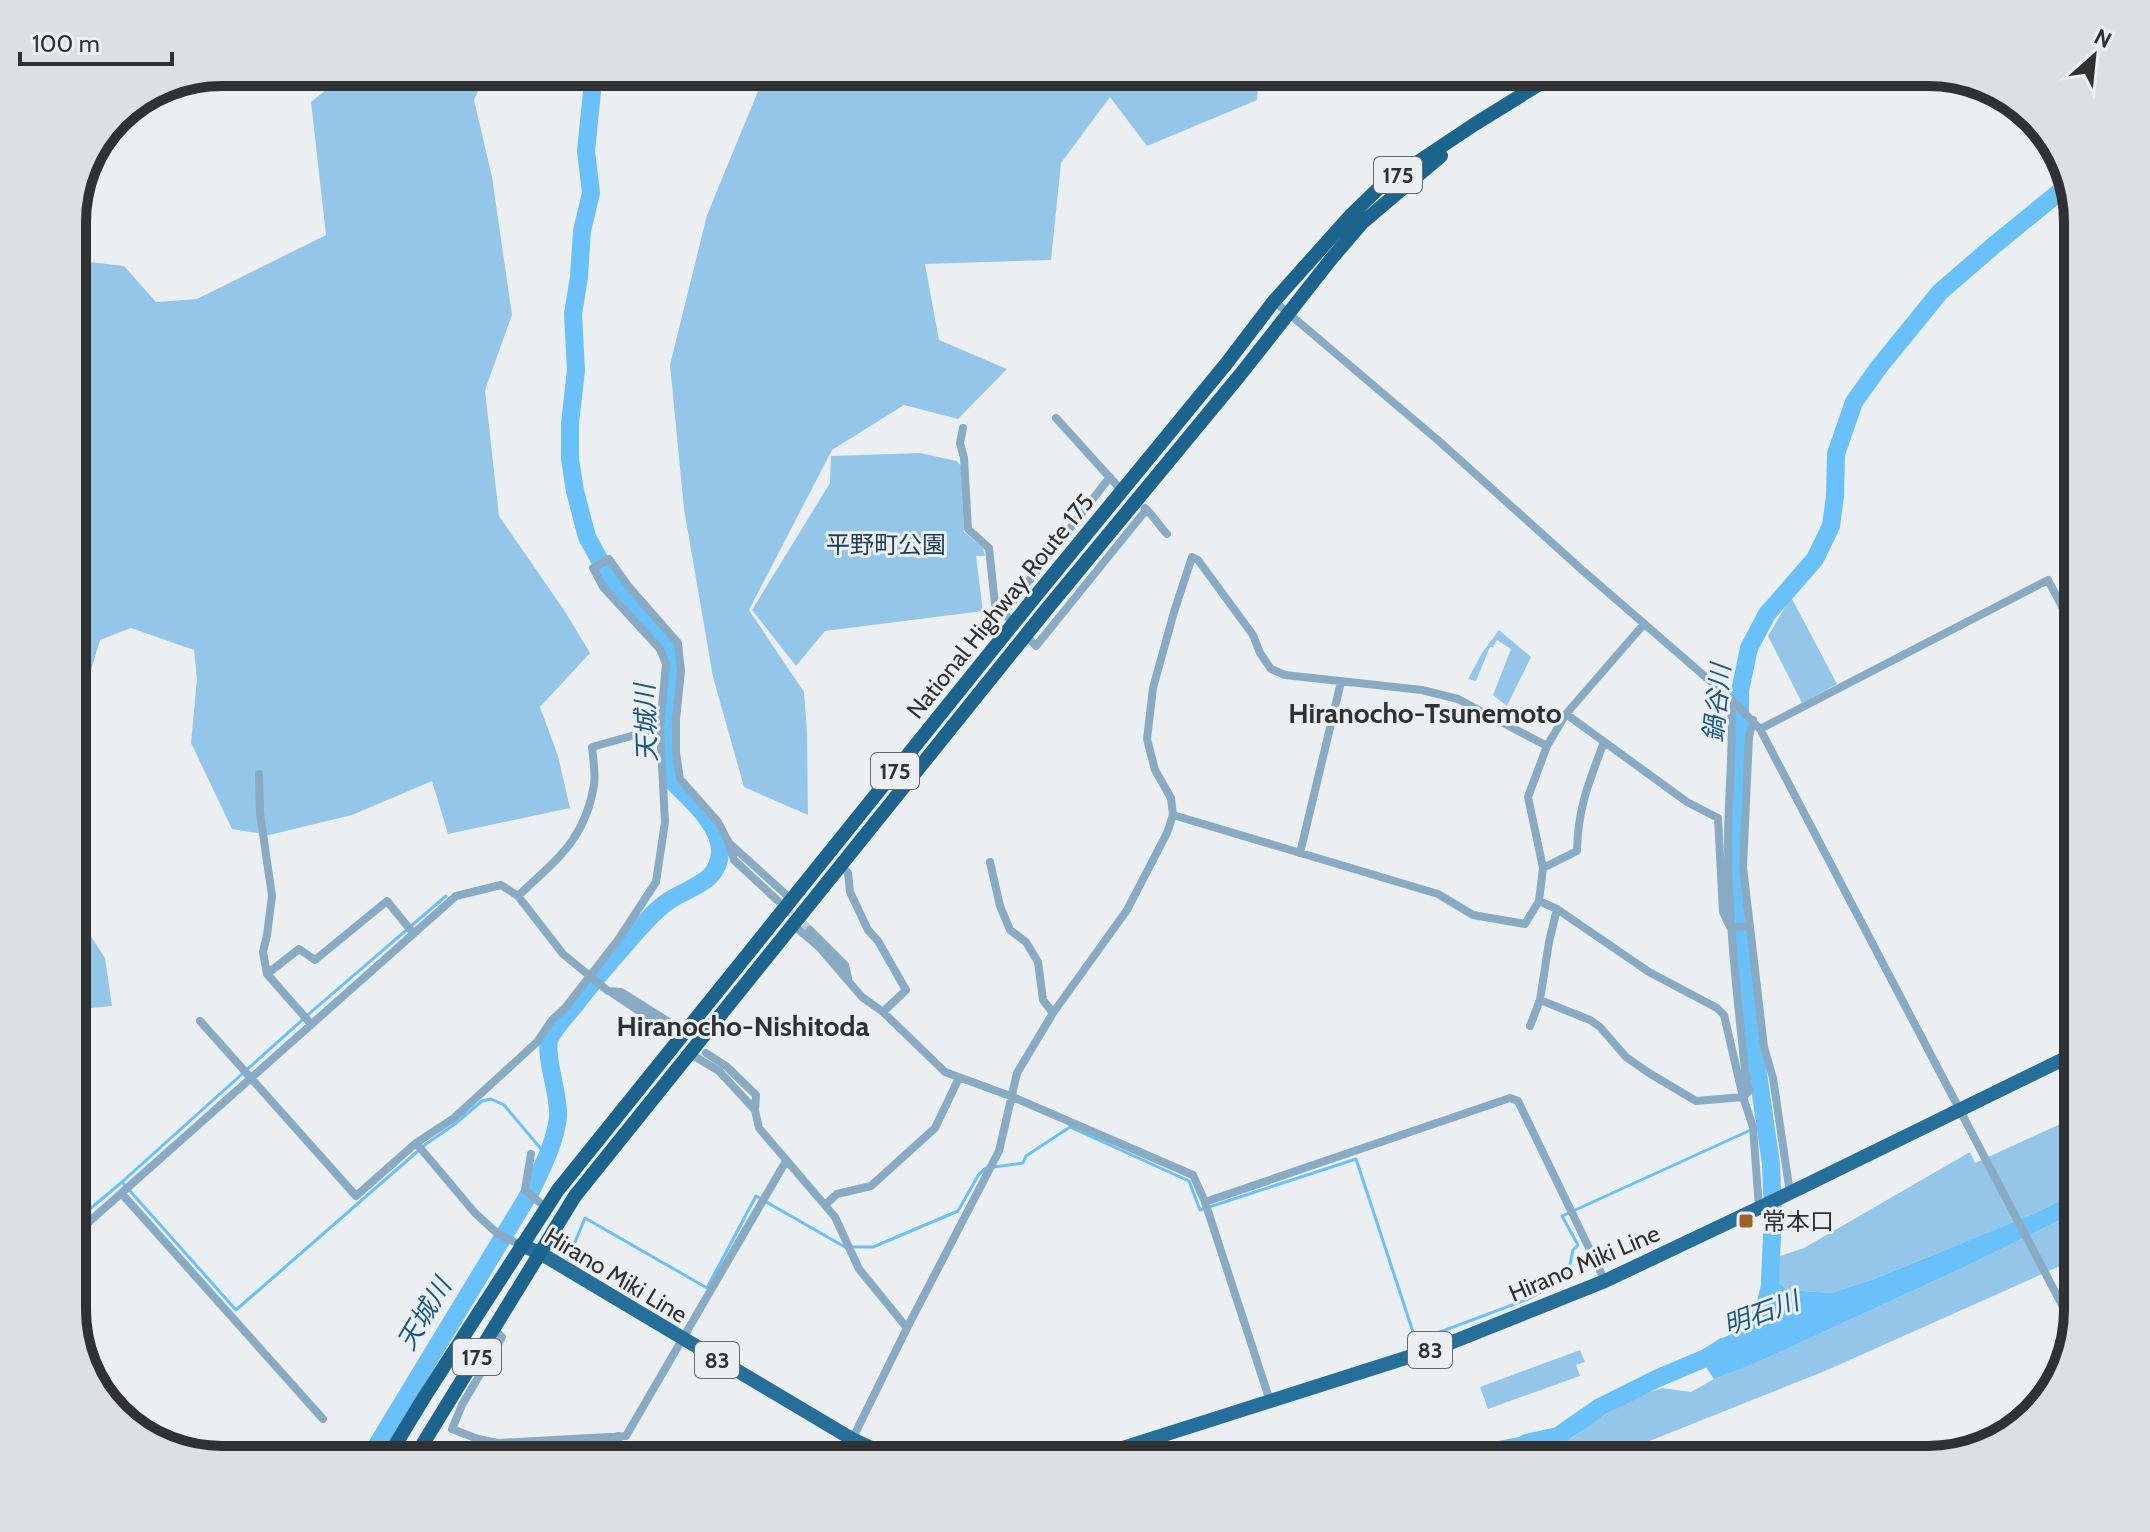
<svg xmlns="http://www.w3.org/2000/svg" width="2150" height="1532" font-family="Cabin,'Noto Sans JP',sans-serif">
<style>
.green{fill:#94c6e9}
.water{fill:#6ac0f8}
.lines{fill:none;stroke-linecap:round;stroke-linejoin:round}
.stream{stroke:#6ac0f8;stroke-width:3}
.river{stroke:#6ac0f8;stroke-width:18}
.minor-tunnel{stroke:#c6c9cc;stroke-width:8;stroke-dasharray:8 4;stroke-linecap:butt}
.minor{stroke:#88aac3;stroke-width:8}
.primary{stroke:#266f9a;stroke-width:14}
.trunk{stroke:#1c648d;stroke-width:14}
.poi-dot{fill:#9f6028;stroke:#eceff2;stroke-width:3}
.labels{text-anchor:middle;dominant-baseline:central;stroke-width:6;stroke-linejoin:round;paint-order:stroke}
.shield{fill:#eceff2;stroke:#686a6c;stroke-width:2}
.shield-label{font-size:22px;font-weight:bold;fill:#2f3132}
.park-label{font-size:24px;fill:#193e55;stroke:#eceff2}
.street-label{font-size:24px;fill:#2f3132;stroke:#eceff2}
.poi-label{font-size:24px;fill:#2f3132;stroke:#eceff2;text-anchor:start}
.water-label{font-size:26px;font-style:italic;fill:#1a5a7f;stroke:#eceff2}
.quarter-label{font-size:28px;font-weight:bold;fill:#2f3132;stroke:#eceff2}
.rim{fill:none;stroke:#2f3132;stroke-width:10}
</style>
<rect width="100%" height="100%" fill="#eceff2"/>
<path class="green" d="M392,72H487L474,100L492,177L512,315L485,390L499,516L564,610L590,653L540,707L558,756L570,808L448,834L432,781L352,815L269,835L232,829L191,743L197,679L194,650L131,628L100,640L86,687L80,736L72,755V260L124,266L156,302L197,299L326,235L311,102L338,80L379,90Z
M766,72H1259L1257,100L1147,146L1110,97L1061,163L1051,260L925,264L939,340L1007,369L958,419L904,405L832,450L749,610L804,692L807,731L808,815L744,787L713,677L684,509L670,365L707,215Z
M920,453L957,461L961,466L964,532L983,548L985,556H976L983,611L825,631L796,666L752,610L830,483L831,456Z
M1791,597L1837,684L1802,703L1768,636Z
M1499,630L1531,657L1507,706L1493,695L1511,649L1497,640L1493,647H1490L1476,681L1468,679L1482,653Z
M72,907L105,958L112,1006L72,1010Z
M2078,1116V1192L2035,1213L1874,1279L1831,1293L1787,1290L1776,1280L1777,1257L1804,1248L1970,1152L1975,1163Z
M2078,1208V1258L1825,1371L1602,1460H1491L1506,1451L1531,1447L1548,1440L1572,1438L1591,1423L1636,1397L1662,1388L1691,1392L1714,1379L1756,1363L1969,1265L2062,1219Z
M1580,1350L1585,1362L1576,1365L1580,1376L1488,1409L1480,1387Z"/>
<path class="water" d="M2078,1192V1208L2062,1219L1969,1265L1756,1363L1714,1379L1706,1367L1697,1364L1692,1358L1693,1355C1702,1350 1711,1344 1719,1339C1724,1337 1727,1337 1731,1334C1760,1317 1761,1285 1765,1255L1777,1257L1776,1280L1787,1290L1831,1293L1874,1279L2035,1213Z
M1546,1432L1548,1440L1531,1447L1506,1451L1491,1460H1432L1468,1443H1487Z"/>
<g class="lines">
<path class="stream" d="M122,1182L236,1310L426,1144L455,1124L482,1101L491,1099L504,1105L547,1156
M72,1224L122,1182L310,1013L446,896
M853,1247H873L958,1211L979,1174L986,1168L1023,1163L1026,1156L1070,1127L1189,1181L1200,1210L1356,1159L1416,1341L1528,1299L1557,1283L1569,1269L1573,1250L1578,1245L1562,1216L1764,1124
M568,1259L585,1218L707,1288L756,1196L845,1247"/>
<path class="river" d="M1770,1280L1773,1215L1771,1164L1755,1053L1739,916L1736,841L1740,749V691L1749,648L1767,614L1815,559L1831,526L1835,496L1836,454L1854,402L1879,367L1940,292L1992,247L2069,184
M1526,1443L1558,1436L1600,1407L1656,1379L1715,1354
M368,1460L531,1191C542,1168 555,1143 558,1117C560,1095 543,1054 550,1038C556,1026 567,1015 576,1004C593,981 612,960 631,938C643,925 654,910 670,900C690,887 719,882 720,852C721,826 691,800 674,783L668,723L673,663L670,646L626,597L604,568L587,537L575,491L570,459V423L576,370L573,314L579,277L582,231L591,193L586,151L594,72"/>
<path class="minor-tunnel" d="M777,900L810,930"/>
<path class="minor" d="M1274,301L1440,442L1581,569L1731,699L1760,729L2073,1326
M1056,418L1122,491
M963,428L960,443L964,458L968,529L989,548L995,604L1004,613
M1145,508C1154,516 1159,526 1167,534
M1013,623L1004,613L1110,477
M1025,635L1036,646L1146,510
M1566,714L1687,802L1718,818L1723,912L1730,927L1750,926
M1753,720L1749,737L1743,867L1764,1047L1773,1078L1790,1193
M1760,729L2048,580L2078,637
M259,774L260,813L272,896L267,935L263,952L267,974L311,1024
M1173,815L1438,894L1473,915L1525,924L1539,901L1543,868L1528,797L1547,746L1566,714L1644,624
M729,844L734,860L777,900
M1300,853L1341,682
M990,862L1000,906L1010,930L1026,942L1038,962L1043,1000L1053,1013
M841,866L848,873L850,892L868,930L878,941L906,990L883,1012
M1543,868L1577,851C1578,807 1589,782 1604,742
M518,896C556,860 585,840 594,785C596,773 593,759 592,747L660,728
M1539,901L1557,909L1649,972L1717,1008L1724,1015L1743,1097L1753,1127L1759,1208
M793,925L819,947L862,997L883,1012L945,1072L1013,1097L1193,1175L1205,1202L1270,1401
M810,930L845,965L848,978
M267,974L299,949L315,960L387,901L413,933
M609,991L669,1031
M1540,1000L1590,1020L1600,1027L1626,1057L1649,1073L1696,1101L1743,1097L1749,1091L1745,1070C1737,994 1728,918 1728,842C1728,795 1734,747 1731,700
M200,1021L356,1196L416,1143L475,1213L498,1234L521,1245
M1530,1026L1540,1000L1549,942L1557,909
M689,1053L719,1071L755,1110L759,1128L835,1217L859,1269L907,1328
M706,1053L726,1066L756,1095L755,1110
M416,1143L454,1118L537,1042L552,1020L565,1008L618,940L656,882L665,822L660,728L666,664L660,649L603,587L593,568L609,559L629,587L678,643L681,671L676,719V753L680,779L718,822L729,843L792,900
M531,1154L525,1190L546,1208
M122,1194L323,1419
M1205,1202L1510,1098L1518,1101L1605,1281
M825,1205L837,1194L871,1186L935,1128L959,1078
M72,1237L456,896L501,885L518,896L563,954L608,991L621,992L685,1032
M494,1330L502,1337L462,1405L452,1429L478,1439L498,1443L626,1436L786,1161
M618,1436L619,1460
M497,1460L498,1443
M842,1460L907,1328L999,1151L1017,1073L1053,1013L1127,910L1167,833L1173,815L1171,798L1155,770L1147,739L1153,688L1174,612L1192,557L1198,560L1253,635L1260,653L1271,669L1285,675L1422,690L1458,699L1547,746"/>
<path class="primary" d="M521,1245L540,1253L852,1439L898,1460
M1085,1460L1440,1347L1605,1281L1763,1206L2078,1052"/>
<path class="trunk" d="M386,1460L425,1396L558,1190L1034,598L1226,364L1274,301L1352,214L1379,188L1475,124L1546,80
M413,1460L575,1196L1046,610L1240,375L1332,258L1362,223L1441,156"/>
</g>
<rect class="poi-dot" x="1738" y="1213" width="16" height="16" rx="4"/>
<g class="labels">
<g class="shield">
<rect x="1374" y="157" width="48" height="36" rx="6"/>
<rect x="871" y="753" width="48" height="36" rx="6"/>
<rect x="1408" y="1332" width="44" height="36" rx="6"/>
<rect x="453" y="1339" width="48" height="36" rx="6"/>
<rect x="695" y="1342" width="44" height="36" rx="6"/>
</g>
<g class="shield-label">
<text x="1398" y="175">175</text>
<text x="895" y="771">175</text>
<text x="1430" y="1350">83</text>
<text x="477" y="1357">175</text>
<text x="717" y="1360">83</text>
</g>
<g class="park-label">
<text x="886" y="544">平野町公園</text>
</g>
<g class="street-label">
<text transform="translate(1000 606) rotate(-51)">National Highway Route 175</text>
<text transform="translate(1584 1263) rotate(-23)">Hirano Miki Line</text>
<text transform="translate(616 1275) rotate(31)">Hirano Miki Line</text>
</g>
<g class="poi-label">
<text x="1762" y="1221">常本口</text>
</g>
<g class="water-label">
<text transform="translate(1717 703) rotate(-84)">鍋谷川</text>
<text transform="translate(646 723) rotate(-92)">天城川</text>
<text transform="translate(1761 1313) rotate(-20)">明石川</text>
<text transform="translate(424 1314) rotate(-59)">天城川</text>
</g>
<g class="quarter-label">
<text x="1425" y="713">Hiranocho-Tsunemoto</text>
<text x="743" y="1026">Hiranocho-Nishitoda</text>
</g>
</g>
<path d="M0 0H2150V1532H0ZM222 86H1928A136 136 0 0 1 2064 222V1310A136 136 0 0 1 1928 1446H222A136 136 0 0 1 86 1310V222A136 136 0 0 1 222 86Z" fill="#dde0e3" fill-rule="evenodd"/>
<path class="rim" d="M222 86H1928A136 136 0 0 1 2064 222V1310A136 136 0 0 1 1928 1446H222A136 136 0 0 1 86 1310V222A136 136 0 0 1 222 86Z"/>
<g transform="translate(2094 56) rotate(27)" stroke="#eceff2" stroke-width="6" paint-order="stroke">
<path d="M0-6L14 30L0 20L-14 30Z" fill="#2f3132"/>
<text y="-12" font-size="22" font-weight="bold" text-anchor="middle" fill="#2f3132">N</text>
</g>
<path d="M20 52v12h152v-12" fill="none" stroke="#2f3132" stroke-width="4"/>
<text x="32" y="52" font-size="24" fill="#2f3132" stroke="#eceff2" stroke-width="6" paint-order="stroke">100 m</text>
</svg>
